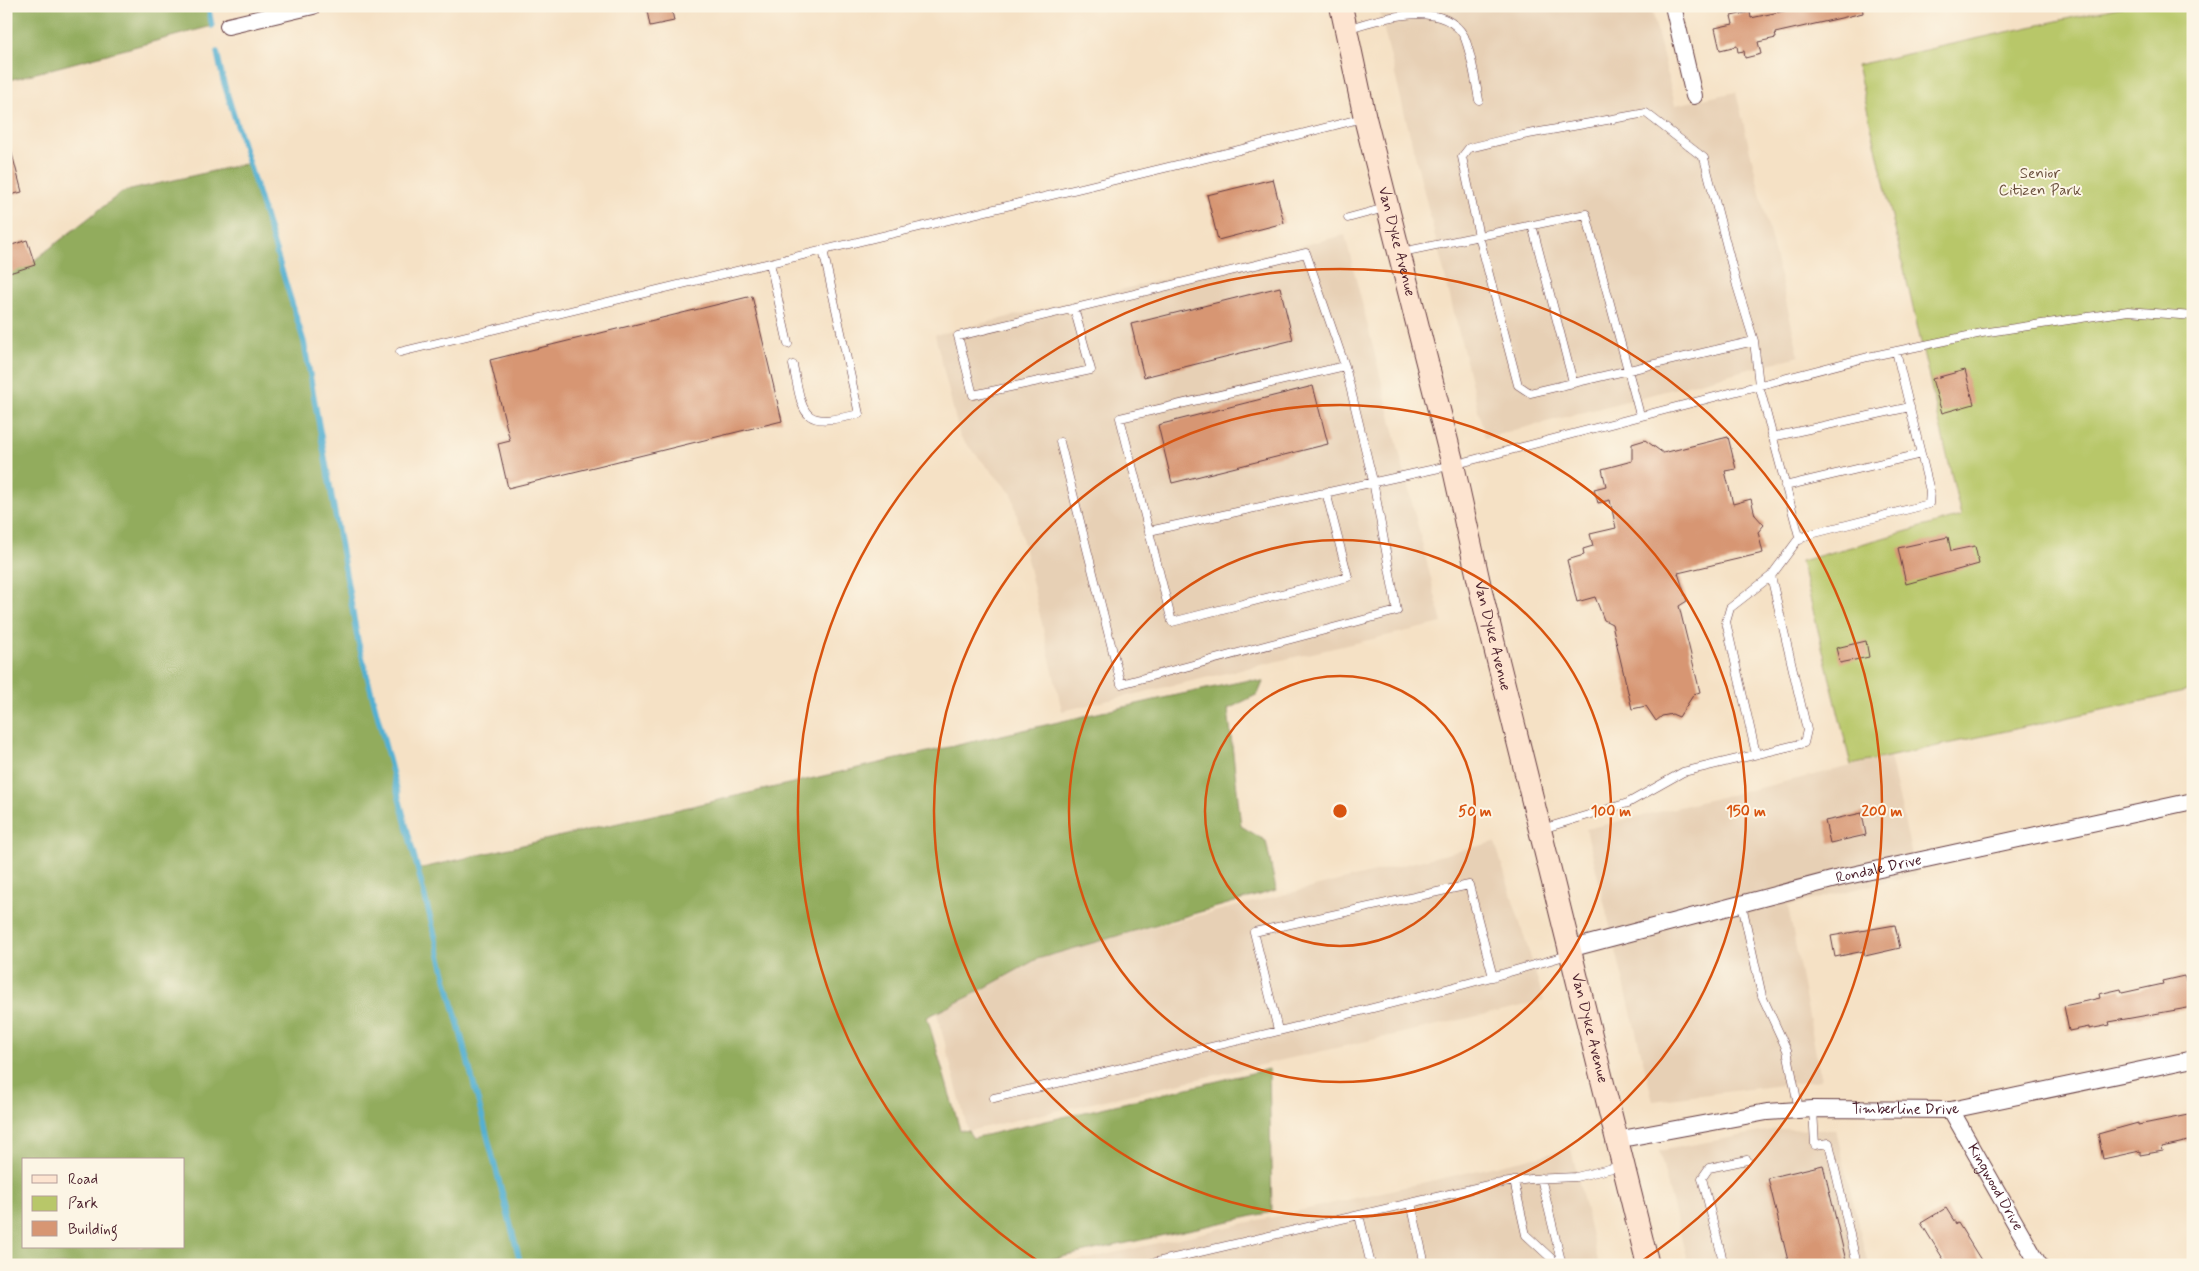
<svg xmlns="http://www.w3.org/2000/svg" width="2199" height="1271" font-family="Mynerve,sans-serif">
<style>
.built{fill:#e7d0b5}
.green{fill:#b8c769;stroke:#81734a}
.forest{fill:#92ac5d;stroke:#6e6644;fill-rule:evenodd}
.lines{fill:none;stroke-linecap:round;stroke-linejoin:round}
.stream{stroke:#54b0d2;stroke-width:5.5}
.building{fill:#d79673}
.lane-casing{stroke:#643c42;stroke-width:9}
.street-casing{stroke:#643c42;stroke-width:18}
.secondary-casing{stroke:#643c42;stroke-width:24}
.lane{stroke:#fff;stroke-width:8}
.street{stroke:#fff;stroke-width:16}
.secondary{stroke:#fde4d0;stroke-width:22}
.ring{fill:none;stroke:#d8530f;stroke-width:2.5}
.labels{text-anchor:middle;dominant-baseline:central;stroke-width:4;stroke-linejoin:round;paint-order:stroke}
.park-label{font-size:15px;fill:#6b513e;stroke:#fcf5e5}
.street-label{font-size:15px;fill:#4a1f2b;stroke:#fcf5e5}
.centre{fill:#d8530f;stroke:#fcf5e5;stroke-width:2.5}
.ring-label{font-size:15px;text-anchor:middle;font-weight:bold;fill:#d8530f;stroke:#fcf5e5;stroke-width:4;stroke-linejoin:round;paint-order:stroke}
</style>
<rect width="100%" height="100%" fill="#fcf5e5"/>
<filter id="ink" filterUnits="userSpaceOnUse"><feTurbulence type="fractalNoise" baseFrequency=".02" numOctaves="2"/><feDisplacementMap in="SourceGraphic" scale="10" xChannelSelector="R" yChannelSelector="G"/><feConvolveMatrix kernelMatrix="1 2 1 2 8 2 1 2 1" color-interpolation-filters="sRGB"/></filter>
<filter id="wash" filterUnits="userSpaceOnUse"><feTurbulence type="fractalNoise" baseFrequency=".0096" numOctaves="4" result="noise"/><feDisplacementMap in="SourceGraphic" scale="20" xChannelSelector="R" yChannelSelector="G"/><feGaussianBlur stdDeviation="1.12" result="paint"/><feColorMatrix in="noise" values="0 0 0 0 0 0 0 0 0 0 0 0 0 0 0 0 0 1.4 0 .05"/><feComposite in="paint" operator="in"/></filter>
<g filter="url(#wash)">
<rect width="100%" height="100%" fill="#f5e1c5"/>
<path class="built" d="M1378,6H1651L1675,105L1736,92L1799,356L1485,438Z
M1345,235L1442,623L1062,711L1012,494L960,437L935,335Z
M1890,757L1916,874L1788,906L1821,1080L1653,1101L1586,829Z
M1495,842L1544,1001L968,1131L929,983Z
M1776,1129L1836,1130L1868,1265H1688L1659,1151Z
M1571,1149L1599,1265H1061Z"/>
<path class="green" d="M2125,6H2193V690L1851,765L1801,561L1961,516L1857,65Z"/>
<path class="forest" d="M6,6H208L212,26L6,81Z
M248,163L304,342L358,641L418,869L1163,698L1249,680L1263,682L1258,694L1228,709L1241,826L1266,841L1276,890L1037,959L970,996L927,1017L960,1130L968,1131L973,1138L1269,1069L1272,1212L1024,1265H6V271L27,266L122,192ZM24,1160H184V1247H24Z"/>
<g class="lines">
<path class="stream" d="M208,6L212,26
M217,52L223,80L304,342L358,641L521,1265"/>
</g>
<g id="blocks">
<path class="building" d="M646,6H671L674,21L650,26Z
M1807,6H1862L1863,13L1775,33L1776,38L1758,42L1761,54L1745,58L1744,51L1738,52L1737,46L1720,50L1715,28L1733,24L1731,16L1750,12L1751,18Z
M11,150L22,192L6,196V151Z
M1273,179L1284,223L1218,240L1207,195Z
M27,240L35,265L6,274V247Z
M1280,287L1293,340L1144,377L1131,324Z
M752,296L782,421L508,488L498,444L510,441L490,360Z
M1965,370L1974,404L1942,413L1932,379Z
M1313,386L1328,444L1172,483L1158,425Z
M1728,437L1736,469L1725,471L1733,504L1751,499L1755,515L1764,525L1758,532L1763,553L1678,573L1687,601L1679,606L1700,692L1694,694L1679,717L1672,714L1662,716L1656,721L1646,706L1632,709L1612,624L1604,620L1595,597L1577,602L1567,560L1584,555L1583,549L1593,546L1590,534L1616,528L1610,500L1598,503L1594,489L1606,486L1602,469L1632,461V444L1645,440L1663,453Z
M1948,537L1951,551L1975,546L1979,564L1906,584L1898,548Z
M1866,641L1869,657L1840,663L1836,648Z
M1862,813L1866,835L1830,843L1825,821Z
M1895,925L1900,948L1865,956L1864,951L1835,957L1831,936Z
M2184,976L2186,981L2193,980V1007L2109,1022L2110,1025L2089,1029V1027L2069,1031L2064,1006L2100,998L2099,994L2121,989L2122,993L2163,984L2162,981Z
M2193,1114V1140L2162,1147L2163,1151L2140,1155V1151L2103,1159L2098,1134L2138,1123V1125Z
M1823,1165L1847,1265H1789L1768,1178Z
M1946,1208L1956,1224L1958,1223L1984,1265H1947L1921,1223Z"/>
</g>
</g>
<g filter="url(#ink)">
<use href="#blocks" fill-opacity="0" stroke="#643c42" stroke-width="1"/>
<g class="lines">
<g class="lane-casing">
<path id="lane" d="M1347,29C1383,17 1443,0 1464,36C1472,55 1475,79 1479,100
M1348,218L1385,208
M1532,225L1573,382
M1402,252L1586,214L1640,415
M770,263L788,344
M1754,341L1530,393L1518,385L1479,236L1462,157L1469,148L1523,135L1646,113L1704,158L1737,286L1754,341L1759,385L1800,540
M400,352L1231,152L1363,118
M793,365C804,418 801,428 859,414L823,250
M1772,437L1910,407
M1060,442L1121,684L1397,611L1373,481L1345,366L1306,253L958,336L973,395L1091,370L1074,308
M1785,486L1921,454
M1326,492L1348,577L1172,622L1120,418L1345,366
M1149,531L1453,465L1868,357L1982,333L2128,311L2193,316
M1771,576L1797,541L1807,535L1929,504L1930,491L1896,351
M1542,829L1628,803L1683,772L1804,743L1807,730L1771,576L1730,608L1726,622L1756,754
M1742,905L1762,996L1787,1050L1799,1110
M1278,1030L1254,932L1469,885L1493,977
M994,1098C1186,1052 1379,1011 1568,955
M1813,1109L1815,1145L1829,1143L1857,1265
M1541,1178L1562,1265
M1514,1181L1526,1235L1553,1260L1552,1265
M1411,1203L1425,1265
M1359,1215L1371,1265
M1144,1265L1488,1185L1531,1179L1576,1177L1621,1166
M1724,1265L1702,1178L1709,1168L1747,1160"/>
</g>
<g class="street-casing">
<g id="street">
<path d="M1673,6L1694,96"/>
<path d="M228,26L313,6"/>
<path id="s1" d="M1569,949L1843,877L2193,801"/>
<path id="s2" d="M1951,1110L2039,1265"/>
<path id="s3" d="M1616,1140L1767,1112L1813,1109L1951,1110L2193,1059"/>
</g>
</g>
<g class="secondary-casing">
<g id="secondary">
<path id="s4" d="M1341,6L1365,118L1453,465L1482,596L1648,1265"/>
</g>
</g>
<use href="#lane" class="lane"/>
<use href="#street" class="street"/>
<use href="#secondary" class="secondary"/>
</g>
</g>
<g class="ring">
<circle cx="1340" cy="811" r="135"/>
<circle cx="1340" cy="811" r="271"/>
<circle cx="1340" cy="811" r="406"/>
<path d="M1041 1263A542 542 0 1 1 1639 1263"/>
</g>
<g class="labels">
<g class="park-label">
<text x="2040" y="174">Senior<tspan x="2040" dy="17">Citizen Park</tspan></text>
</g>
<g class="street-label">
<text stroke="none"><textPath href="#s4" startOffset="242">Van Dyke Avenue</textPath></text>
<text stroke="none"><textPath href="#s4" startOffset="648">Van Dyke Avenue</textPath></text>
<text stroke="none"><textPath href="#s1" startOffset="320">Rondale Drive</textPath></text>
<text stroke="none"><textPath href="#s4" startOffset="1052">Van Dyke Avenue</textPath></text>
<text stroke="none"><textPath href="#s3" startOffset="292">Timberline Drive</textPath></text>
<text stroke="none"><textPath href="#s2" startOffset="89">Kingwood Drive</textPath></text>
</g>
</g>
<circle cx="1340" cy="811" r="8" class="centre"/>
<g class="ring-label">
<text x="1475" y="816">50 m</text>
<text x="1611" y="816">100 m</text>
<text x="1746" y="816">150 m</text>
<text x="1882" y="816">200 m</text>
</g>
<rect width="2199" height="1271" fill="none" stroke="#fcf5e5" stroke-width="25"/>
<rect x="22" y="1158" width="162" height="90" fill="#fcf5e5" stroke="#b59f9b"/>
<rect x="32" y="1175" width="25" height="8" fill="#fde4d0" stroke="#b59f9b"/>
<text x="68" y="1184" font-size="15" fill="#4a1f2b">Road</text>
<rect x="32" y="1196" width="25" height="15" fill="#b8c769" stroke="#b59f9b"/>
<text x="68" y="1208" font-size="15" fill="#4a1f2b">Park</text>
<rect x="32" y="1221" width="25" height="15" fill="#d79673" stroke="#b59f9b"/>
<text x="68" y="1234" font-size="15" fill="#4a1f2b">Building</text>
</svg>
